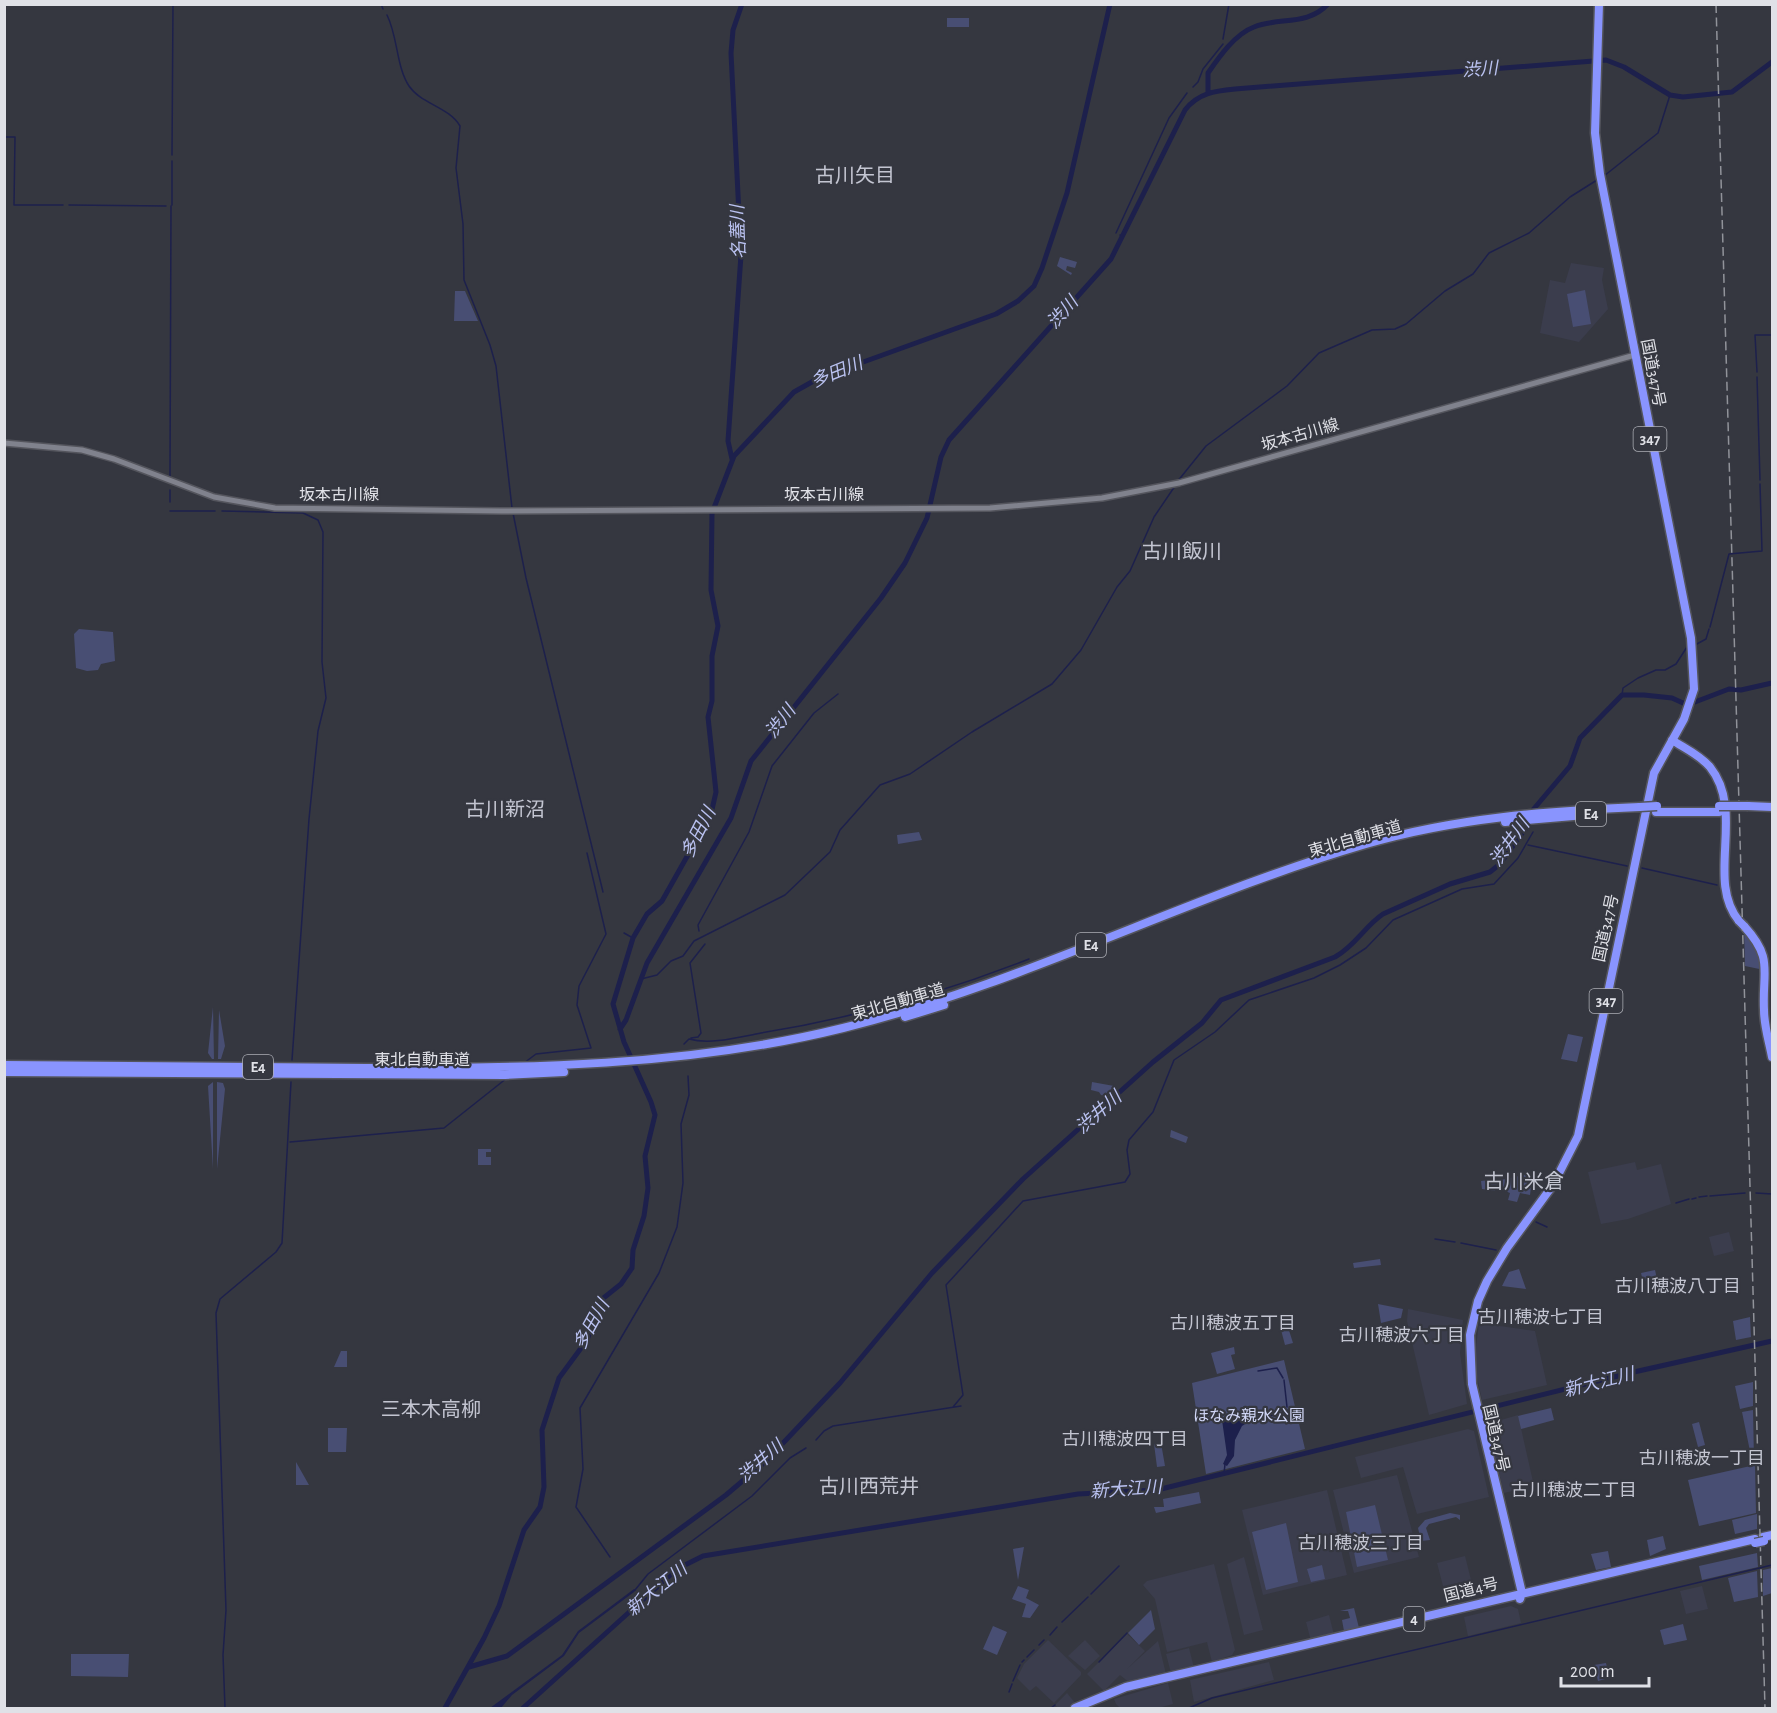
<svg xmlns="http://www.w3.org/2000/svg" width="1777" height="1713" font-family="'Alegreya Sans','Noto Sans JP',sans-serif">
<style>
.built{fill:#3b3d4d}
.green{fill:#484e73}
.water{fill:#1d204c}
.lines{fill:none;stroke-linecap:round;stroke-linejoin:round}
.stream{stroke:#1d204c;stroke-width:1.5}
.river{stroke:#1d204c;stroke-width:5}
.secondary-casing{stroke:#54555d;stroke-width:8}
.highway-casing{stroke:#54555d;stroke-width:11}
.secondary{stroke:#80828d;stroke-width:5}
.highway{stroke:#8994fe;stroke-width:8}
.rail{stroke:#91939a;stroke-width:1.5;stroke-dasharray:9 4.5;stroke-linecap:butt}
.highway-bridge-casing{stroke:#54555d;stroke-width:11;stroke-linecap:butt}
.highway-bridge{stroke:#8994fe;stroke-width:8}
.labels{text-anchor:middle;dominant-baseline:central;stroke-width:4.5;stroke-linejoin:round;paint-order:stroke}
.shield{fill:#353740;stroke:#adaeb5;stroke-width:1.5}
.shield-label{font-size:15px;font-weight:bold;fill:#e0e1e7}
.street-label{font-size:16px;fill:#e0e1e7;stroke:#353740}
.park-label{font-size:16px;fill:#d1d7f7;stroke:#353740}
.water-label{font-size:18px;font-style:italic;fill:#bac2f1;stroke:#353740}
.neighbourhood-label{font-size:18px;fill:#c3c5d1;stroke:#353740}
.quarter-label{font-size:20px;fill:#c3c5d1;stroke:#353740}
</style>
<rect width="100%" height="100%" fill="#353740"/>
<path class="built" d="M1571,263L1604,268L1602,280L1608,309L1579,342L1540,333L1550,280L1565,283Z
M1635,1162L1637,1170L1661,1164L1671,1204L1628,1219L1601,1224L1588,1172Z
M1729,1232L1734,1251L1714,1256L1709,1237Z
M1408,1309L1463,1320L1460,1353L1467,1404L1429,1415L1407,1321Z
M1479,1323L1535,1331L1547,1385L1482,1400L1474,1363Z
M1518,1415L1534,1486L1504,1493L1488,1428L1491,1423Z
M1468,1429L1474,1431L1489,1497L1417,1514L1403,1467L1361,1478L1355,1457Z
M1397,1475L1419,1557L1354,1573L1333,1490Z
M1327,1490L1347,1575L1263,1595L1242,1510Z
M1465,1556L1471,1580L1443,1586L1437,1563Z
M1244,1557L1263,1630L1244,1635L1227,1564Z
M1214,1564L1235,1650L1232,1655L1212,1662L1207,1642L1167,1652L1155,1599L1143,1585L1147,1581Z
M1702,1586L1708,1609L1686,1614L1680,1591Z
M1511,1606L1518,1609L1521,1623L1468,1636L1464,1617Z
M1329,1615L1334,1635L1311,1641L1306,1622Z
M1127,1634L1145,1651L1127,1669L1158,1641L1166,1674L1130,1683L1120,1675L1104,1691L1087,1674Z
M1048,1640L1081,1672V1675L1054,1703L1036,1686L1030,1691L1017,1678L1024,1664Z
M1085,1640L1100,1656L1085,1670L1068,1656Z
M1189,1648L1194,1668L1171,1673L1166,1654Z
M1269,1662L1274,1680L1194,1702L1190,1680Z
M1168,1683L1173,1704L1158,1708H1120L1116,1704L1114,1699Z
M1067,1693L1076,1704L1067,1708H1058L1055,1705Z"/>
<path class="green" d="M947,18H969V27H947Z
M1060,257L1077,262L1075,268L1067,266L1066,270L1072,273L1071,275L1057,266Z
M1585,290L1591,324L1573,327L1567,294Z
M455,291H465L478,321H454Z
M79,629L113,632L115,661L101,664L98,670L87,671L76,668L74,634Z
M919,832L922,840L898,844L897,835Z
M1744,928L1754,940L1764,970L1745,966Z
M213,1007L214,1059H212L208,1053Z
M219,1010L225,1046L221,1059H218Z
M1568,1034L1583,1037L1577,1062L1561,1059Z
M213,1082V1169L208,1086Z
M217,1082L223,1083L225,1089L217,1169Z
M1092,1082L1114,1086L1105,1096L1101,1095L1099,1092L1091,1090Z
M1171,1130L1188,1137L1186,1143L1170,1137Z
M478,1149H491V1152H486V1157H491V1165H478Z
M1533,1173L1530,1195L1520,1193L1517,1202L1508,1200L1510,1193L1500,1189L1501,1180Z
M1498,1179L1495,1191L1482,1189L1481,1181Z
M1380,1259L1381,1265L1354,1268L1353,1263Z
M1519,1269L1526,1289L1502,1286L1509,1272Z
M1655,1270L1657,1279L1643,1281L1641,1273Z
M1378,1304L1403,1309L1401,1318L1381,1323Z
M1750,1317L1751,1337L1736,1340L1733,1321Z
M1287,1324L1293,1343L1285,1345L1280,1326Z
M1234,1347L1235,1354L1231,1355L1235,1369L1217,1374L1211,1353Z
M341,1351H347V1367H334Z
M1284,1360L1305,1449L1206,1474L1192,1383Z
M1753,1382V1406L1740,1409L1735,1386Z
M1551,1408L1554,1420L1521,1429L1518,1416Z
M1753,1410L1754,1460L1752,1461L1742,1412Z
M1699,1422L1705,1445L1698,1447L1692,1424Z
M328,1428H347L346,1452H328Z
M1161,1443L1165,1466L1157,1467L1154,1444Z
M296,1462L309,1485H296Z
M1755,1465L1756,1513L1699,1526L1688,1480Z
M1199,1492L1201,1503L1156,1513L1154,1507H1164L1163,1499Z
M1375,1505L1388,1560L1357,1567L1346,1512Z
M1450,1513L1460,1515V1520L1456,1517L1429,1524L1426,1528L1430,1540L1421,1541L1418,1528L1425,1520Z
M1757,1514V1529L1735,1534L1732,1520Z
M1286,1523L1298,1582L1266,1590L1252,1532Z
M1663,1536L1666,1549L1650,1556L1647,1540Z
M1024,1547L1018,1580L1013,1549Z
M1608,1551L1611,1567L1596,1570L1591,1554Z
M1757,1553L1758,1567L1702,1580L1699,1566Z
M1322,1565L1325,1579L1311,1582L1307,1569Z
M1772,1568V1593L1763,1596V1570Z
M1757,1571L1758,1597L1734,1602L1728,1578Z
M1018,1586L1029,1590L1026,1598L1039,1605L1030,1618L1022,1617L1026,1604L1012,1599Z
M1354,1608L1359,1628L1344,1631L1342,1620L1350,1618L1348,1611H1340Z
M1151,1610L1155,1629L1139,1645L1128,1633Z
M1683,1624L1687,1640L1664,1645L1660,1630Z
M993,1626L1007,1632L997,1655L983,1649Z
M71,1654H129L128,1677L71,1676Z
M1606,1663L1609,1678L1598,1681L1594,1665Z"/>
<path class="water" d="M1227,1417L1251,1420L1242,1426L1235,1440L1234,1456L1227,1466L1223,1464L1227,1455L1222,1420Z
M634,1589L636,1590L634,1592L579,1633L564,1656L512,1695L501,1708H490L562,1655L578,1631Z"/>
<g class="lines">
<path class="stream" d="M381,4L383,9
M387,15C398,37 396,66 409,86C421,104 449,107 460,126L456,168L463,224L464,280L490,345L496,366L512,508
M1223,39L1229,4
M1193,87L1198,82L1203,69L1223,44
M4,137H15L14,205H63
M172,155L173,4
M172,161V205
M1604,176L1658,133L1670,95
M69,205L166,206
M1116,233L1169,118L1187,93
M1120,235L1123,236
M1757,372L1755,335H1772
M1757,377L1760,480
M170,476L171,206
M1177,482L1206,446L1287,386L1319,353L1372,330L1395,329L1406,324L1445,291L1473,274L1489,253L1529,233L1570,197L1597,180
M170,490V502
M170,511H215
M222,511L303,513L318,520L323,532L322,662L326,698L318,731L309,819L292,1060
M513,513L526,578L603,892
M1710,627L1729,554L1762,551L1760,484
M1695,645L1706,639L1709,629
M1622,695L1623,688L1638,678L1656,670H1665L1676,664L1687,647
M1528,845L1627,866
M1642,868L1717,885
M699,931L698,925L749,832L772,766L814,713L838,694
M624,933L633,938
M641,979L657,975L671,961L683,956L694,941L785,895L830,852L840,830L880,785L910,774L972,732L1052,684L1081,650L1117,587L1130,571L1154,517L1175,486
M691,1038L698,1037L701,1033L690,963L705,944
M684,1044L689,1039C711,1045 739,1037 761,1033C853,1018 943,993 1029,959
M524,1063L536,1054L591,1048L577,1005L579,986L606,934L587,853
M290,1142L444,1128L507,1078
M1756,1193L1772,1194
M1710,1196L1745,1193
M1699,1197L1707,1196
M1692,1199L1696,1198
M1676,1203L1689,1199
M1536,1222L1547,1227
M1435,1239L1455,1242
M1461,1243L1496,1250
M1258,1371L1277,1368L1283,1378
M1284,1380L1287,1407
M953,1407L963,1395L946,1285L1023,1201L1125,1182L1130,1174L1127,1150L1129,1140L1153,1112L1174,1060L1215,1032L1249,1000L1314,978L1340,965L1366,948L1393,920L1462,889L1494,884L1518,858L1533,832
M1249,1421L1266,1415L1285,1416L1287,1410
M816,1440L824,1431L833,1426L961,1406
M1224,1474L1225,1464
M610,1557L576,1507L583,1469L580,1408L659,1273L677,1227L683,1183L681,1124L689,1095L688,1076
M635,1590L648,1574L752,1496L790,1458L806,1448
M1091,1594L1119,1566
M1062,1622L1088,1597
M1050,1635L1057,1627
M1039,1645L1044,1640
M1027,1657L1034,1650
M1022,1662L1024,1660
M1099,1662L1127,1633
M1013,1681L1020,1665
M1009,1692L1012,1684
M225,1708L223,1655L226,1610L216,1313L220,1299L276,1252L282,1243L291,1082
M1051,1708L1055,1705
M1189,1708L1212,1698L1772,1565"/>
<path class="river" d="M1208,93V73C1219,57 1235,34 1254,27C1279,17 1308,26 1328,4
M732,459L728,441L741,255L731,53L733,30L742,4
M620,1029L626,1020L647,963L731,818L751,761L881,598L905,563L927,518L941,457L949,440L1111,259L1185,110C1198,93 1215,91 1235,89L1606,60L1624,67L1670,95L1683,97L1732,92L1772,62
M469,1667L507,1656L726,1495L766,1461L840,1383L932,1273L1023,1179L1153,1062L1202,1023L1221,1000L1335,957C1355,946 1365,926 1383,914L1450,884L1490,872L1500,864L1528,825L1532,811L1570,766L1580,738L1622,695H1644L1672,698L1683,703L1695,702L1729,689L1741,690L1772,683
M445,1708L484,1638L499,1606L524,1530L540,1507L544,1487L542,1430L559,1378L587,1340L601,1300L621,1284L632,1268L633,1250L644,1216L648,1188L645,1156L655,1115L651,1102L624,1042L613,1004L633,938L647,914L662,901L711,814L716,792L708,717L712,701V656L718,626L711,590L712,513L734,456L794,392L819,378L996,314L1018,301L1034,286L1042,268L1067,193L1110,4
M523,1708L677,1569L703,1556L1078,1494L1157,1490L1634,1372L1772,1341"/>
<g class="secondary-casing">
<path id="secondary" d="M4,443L82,450L114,459L214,497L275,508L501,511L990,508L1102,498L1179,483L1635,355"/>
</g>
<g class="highway-casing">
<path id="highway" d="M1672,740C1684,748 1700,755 1710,767C1746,812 1705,880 1739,921
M1748,806L1772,807
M1656,812H1719
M1505,822L1585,815
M1744,926C1774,959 1762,970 1764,1010C1764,1026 1769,1041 1772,1057
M905,1017L944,1005
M4,1065C125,1066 246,1067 366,1068C527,1068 686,1067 843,1028C1023,984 1188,896 1366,844C1455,818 1548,811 1640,807
M4,1072L505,1075L564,1072
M1763,1537L1772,1535
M1520,1599L1522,1593L1472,1384L1470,1335L1478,1301L1487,1281L1507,1248L1553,1185L1578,1136L1654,773L1684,719L1694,689L1691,638L1600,174L1595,133L1599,4
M1075,1708L1126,1687L1168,1677L1755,1539"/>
</g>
<use href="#secondary" class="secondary"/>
<use href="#highway" class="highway"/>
<path class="rail" d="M1716,4L1765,1708"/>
<g class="highway-bridge-casing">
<path id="highway-bridge" d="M1719,806H1748
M1640,807L1657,806
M1739,921L1744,926
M1755,1543L1764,1541"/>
</g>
<use href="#highway-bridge" class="highway-bridge"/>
</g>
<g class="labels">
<g class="shield">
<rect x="1633.5" y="427" width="33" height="24" rx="4.5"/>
<rect x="1576" y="802" width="30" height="24" rx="4.5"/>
<rect x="1076" y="933" width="30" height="24" rx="4.5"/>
<rect x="1589.5" y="989" width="33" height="24" rx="4.5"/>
<rect x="243" y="1055" width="30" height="24" rx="4.5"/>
<rect x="1403.5" y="1607" width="21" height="24" rx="4.5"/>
</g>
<g class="shield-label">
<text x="1650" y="439">347</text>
<text x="1591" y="814">E4</text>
<text x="1091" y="945">E4</text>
<text x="1606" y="1001">347</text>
<text x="258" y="1067">E4</text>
<text x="1414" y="1619">4</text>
</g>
<g class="street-label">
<text transform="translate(1653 373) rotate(79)">国道347号</text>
<text transform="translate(1300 435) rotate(-16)">坂本古川線</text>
<text x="339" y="495">坂本古川線</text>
<text x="824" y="495">坂本古川線</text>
<text transform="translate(1355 839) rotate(-16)">東北自動車道</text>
<text transform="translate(1606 928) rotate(-78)">国道347号</text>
<text transform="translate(898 1002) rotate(-16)">東北自動車道</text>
<text x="422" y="1060">東北自動車道</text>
<text transform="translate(1496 1438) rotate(77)">国道347号</text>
<text transform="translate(1471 1590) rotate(-14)">国道4号</text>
</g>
<g class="park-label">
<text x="1249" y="1416">ほなみ親水公園</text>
</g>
<g class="water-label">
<text transform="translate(1480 70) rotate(-4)">渋川</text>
<text transform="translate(739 232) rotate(-92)">名蓋川</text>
<text transform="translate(1063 313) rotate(-48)">渋川</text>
<text transform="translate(837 373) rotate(-22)">多田川</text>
<text transform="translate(781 722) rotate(-52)">渋川</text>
<text transform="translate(699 833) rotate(-63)">多田川</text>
<text transform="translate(1510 843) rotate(-54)">渋井川</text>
<text transform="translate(1099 1113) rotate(-41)">渋井川</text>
<text transform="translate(592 1325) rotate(-61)">多田川</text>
<text transform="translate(1599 1383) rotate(-14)">新大江川</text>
<text transform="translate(761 1462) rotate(-41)">渋井川</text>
<text transform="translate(1126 1490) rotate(-4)">新大江川</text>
<text transform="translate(657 1590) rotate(-39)">新大江川</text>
</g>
<g class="neighbourhood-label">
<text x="1678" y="1287">古川穂波八丁目</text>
<text x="1541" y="1318">古川穂波七丁目</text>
<text x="1233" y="1324">古川穂波五丁目</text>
<text x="1402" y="1336">古川穂波六丁目</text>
<text x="1125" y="1440">古川穂波四丁目</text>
<text x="1702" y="1459">古川穂波一丁目</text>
<text x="1574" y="1491">古川穂波二丁目</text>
<text x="1361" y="1544">古川穂波三丁目</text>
</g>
<g class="quarter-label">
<text x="855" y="176">古川矢目</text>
<text x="1182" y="552">古川飯川</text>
<text x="505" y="810">古川新沼</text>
<text x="1524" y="1182">古川米倉</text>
<text x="431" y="1410">三本木高柳</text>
<text x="869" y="1487">古川西荒井</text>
</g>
</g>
<rect width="1777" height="1713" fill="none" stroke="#e0e1e7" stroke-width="12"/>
<path d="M1561 1677v9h88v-9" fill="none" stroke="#e0e1e7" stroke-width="3"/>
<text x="1570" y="1677" font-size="18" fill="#e0e1e7" stroke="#353740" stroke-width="4.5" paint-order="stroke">200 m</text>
</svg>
